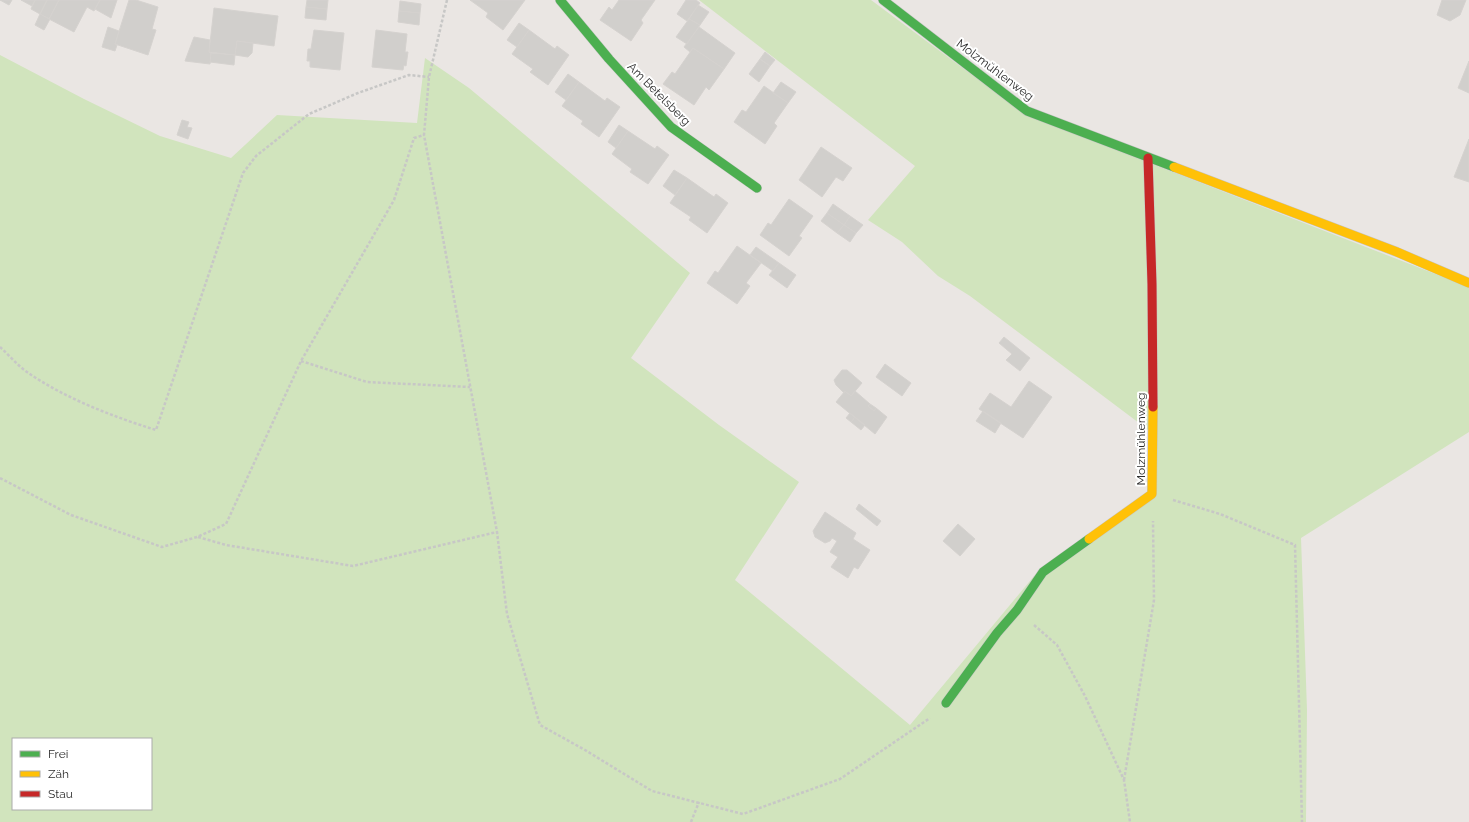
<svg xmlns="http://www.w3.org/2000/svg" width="1469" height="822" font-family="Raleway,sans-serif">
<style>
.green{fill:#d1e4bd;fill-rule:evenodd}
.building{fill:#d1cfcc;stroke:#d5d2cf}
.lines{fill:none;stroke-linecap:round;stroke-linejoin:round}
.fast-casing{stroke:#c6c5c5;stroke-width:10}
.slow-casing{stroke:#c6c5c5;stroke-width:10}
.jam-casing{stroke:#c6c5c5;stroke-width:10}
.path{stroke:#c7c7c6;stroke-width:2.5;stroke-dasharray:3 2;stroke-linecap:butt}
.fast{stroke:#4caf50;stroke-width:9}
.slow{stroke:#ffc107;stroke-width:9}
.jam{stroke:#c62828;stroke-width:9}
.labels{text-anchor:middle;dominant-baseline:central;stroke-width:4;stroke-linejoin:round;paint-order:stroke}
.street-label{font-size:12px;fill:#2c2c2c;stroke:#fff}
</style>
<rect width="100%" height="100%" fill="#eae6e3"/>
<path class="green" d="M699,0H871L1026,115L1469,287V432L1301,538L1307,710L1306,822H0V55L84,99L160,136L231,158L277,115L417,123L425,58L469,88L690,273L631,358L719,425L799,482L735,580L910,725L1034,576L1148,493L1151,432L970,296L938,276L902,242L868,220L915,166ZM13,739H151V809H13Z"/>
<path class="building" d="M0,0H12L9,5Z
M21,0H35L32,6Z
M35,0H47L40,14L31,9Z
M47,0H59L49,19L40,14Z
M59,0H100L94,11L87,7L74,32L49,19Z
M100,0H117L111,18L95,9Z
M129,0H136L158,7L152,29L156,30L148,55L115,44Z
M307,0H328L327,9L306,7Z
M470,0H525L503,30L486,17L488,13Z
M619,0H655L641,20L643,23L631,41L600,20L609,7L612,10Z
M686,0H696L700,3L687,21L677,14Z
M1442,0H1466L1460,15L1450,21L1437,15Z
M400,1L421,4L420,13L399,11Z
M698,5L709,12L700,25L689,19Z
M306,7L327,9L326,20L305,18Z
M214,8L278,16L274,46L237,41L235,55L209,52Z
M399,11L420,13L419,25L398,22Z
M40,14L50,19L44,30L35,25Z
M689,19L700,25L687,44L676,37Z
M519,23L529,30L517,47L507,40Z
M108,27L119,31L115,44L117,45L115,51L102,47Z
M699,27L735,53L724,69L693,48L690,52L684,47Z
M314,30L344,33L340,70L310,67V61H307L308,49H311Z
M376,30L407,34L405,52H408L406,66L404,65L403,70L372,67Z
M529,30L555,49L557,46L569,55L548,85L530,72L533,69L512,54Z
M194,37L210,40L209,52L211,53L210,64L185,61Z
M237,41L253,43L252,53L248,57L235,55Z
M693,48L724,69L709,90L706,87L694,105L663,84L672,72L675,74Z
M765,52L775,60L770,66L760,59Z
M211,53L235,55L234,65L210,62Z
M760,59L770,66L759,82L749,74Z
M1469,61V93L1458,88Z
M568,74L579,82L566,100L555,92Z
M579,82L605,101L607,98L620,107L599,137L581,124L583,121L562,106Z
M781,82L796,92L788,103L773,93Z
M764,86L788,103L774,123L777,126L765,144L734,122L742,110L746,112Z
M182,120L189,122L187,127L192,128L188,139L177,135Z
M619,125L628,131L616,148L608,142Z
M628,131L655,149L657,146L669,155L648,184L630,172L632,169L612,154Z
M1469,139V182L1454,177Z
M821,147L852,168L843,181L836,177L822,197L799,180Z
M674,170L687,178L675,195L663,186Z
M687,178L714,197L716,194L728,203L707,233L689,220L691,217L670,203Z
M789,199L813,216L799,236L802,238L789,256L760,235L768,223L771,225Z
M833,204L850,216L844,225L827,213Z
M827,213L844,225L837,233L821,221Z
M850,216L863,225L856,233L844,225Z
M844,225L856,233L850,242L837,233Z
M737,246L761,263L746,283L750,286L737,304L707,283L715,271L718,273Z
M756,247L779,263L773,271L750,255Z
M779,263L796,275L787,288L769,275Z
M1004,337L1030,358L1020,371L1006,360L1012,354L999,343Z
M885,364L911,383L902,396L876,377Z
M842,370H847L862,383L851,396L845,391L844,393L836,385L834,380Z
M1029,381L1052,397L1023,438L979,409L990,393L1011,407Z
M845,391L851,396L855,391L870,404L868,406L874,411L876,408L887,417L875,434L836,402Z
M870,404L876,408L874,411L868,406Z
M983,411L1001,423L995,433L976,421Z
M850,413L855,417L851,422L846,418Z
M855,417L865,425L861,430L851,422Z
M859,504L881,521L877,526L856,509Z
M825,512L856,533L853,539L870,550L858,569L854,567L848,578L831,567L838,557L830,552L837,541L832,538L830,541L825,543L815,537L813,531Z
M958,524L975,539L960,556L943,541Z"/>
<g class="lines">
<g class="fast-casing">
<path id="fast" d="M560,0L609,59L671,127L757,188
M883,0L1027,111L1174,167
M946,703L997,633L1017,610L1043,572L1089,539"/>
</g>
<g class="slow-casing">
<path id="slow" d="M1174,167L1397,252L1469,283
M1089,539L1152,494L1153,407"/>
</g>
<g class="jam-casing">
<path id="jam" d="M1148,158L1152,284L1153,407"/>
</g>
<path class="path" d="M447,0L429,77L424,135L497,532L507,614L540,725L585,750L652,791L743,814L840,779L930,718
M0,347C9,355 17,365 27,372C64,398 114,417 156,430L243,173L256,156L309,114L358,93L409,75L429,77
M301,361L367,382L470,387
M0,478L71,515L162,547L197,537L226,524L301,361L394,200L414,138L424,135
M1173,500L1220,514L1295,545L1302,822
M198,537L226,545L353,566L497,532
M1034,625L1057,645L1085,696L1124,780L1130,822
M1124,780L1154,600L1153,521
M691,822L699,802"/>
<use href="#fast" class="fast"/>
<use href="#slow" class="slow"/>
<use href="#jam" class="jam"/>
</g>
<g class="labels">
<g class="street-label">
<text transform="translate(995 70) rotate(37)">Molzmühlenweg</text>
<text transform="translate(659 94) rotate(45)">Am Betelsberg</text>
<text transform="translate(1141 439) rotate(-90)">Molzmühlenweg</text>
</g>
</g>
<rect x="12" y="738" width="140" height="72" fill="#ffffff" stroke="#ababab"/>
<rect x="20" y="751" width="20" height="6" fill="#4caf50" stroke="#ababab"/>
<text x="48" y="758" font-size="12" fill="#2c2c2c">Frei</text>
<rect x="20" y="771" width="20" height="6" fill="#ffc107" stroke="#ababab"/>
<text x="48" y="778" font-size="12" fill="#2c2c2c">Zäh</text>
<rect x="20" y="791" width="20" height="6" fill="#c62828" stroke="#ababab"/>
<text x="48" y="798" font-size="12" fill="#2c2c2c">Stau</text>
</svg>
